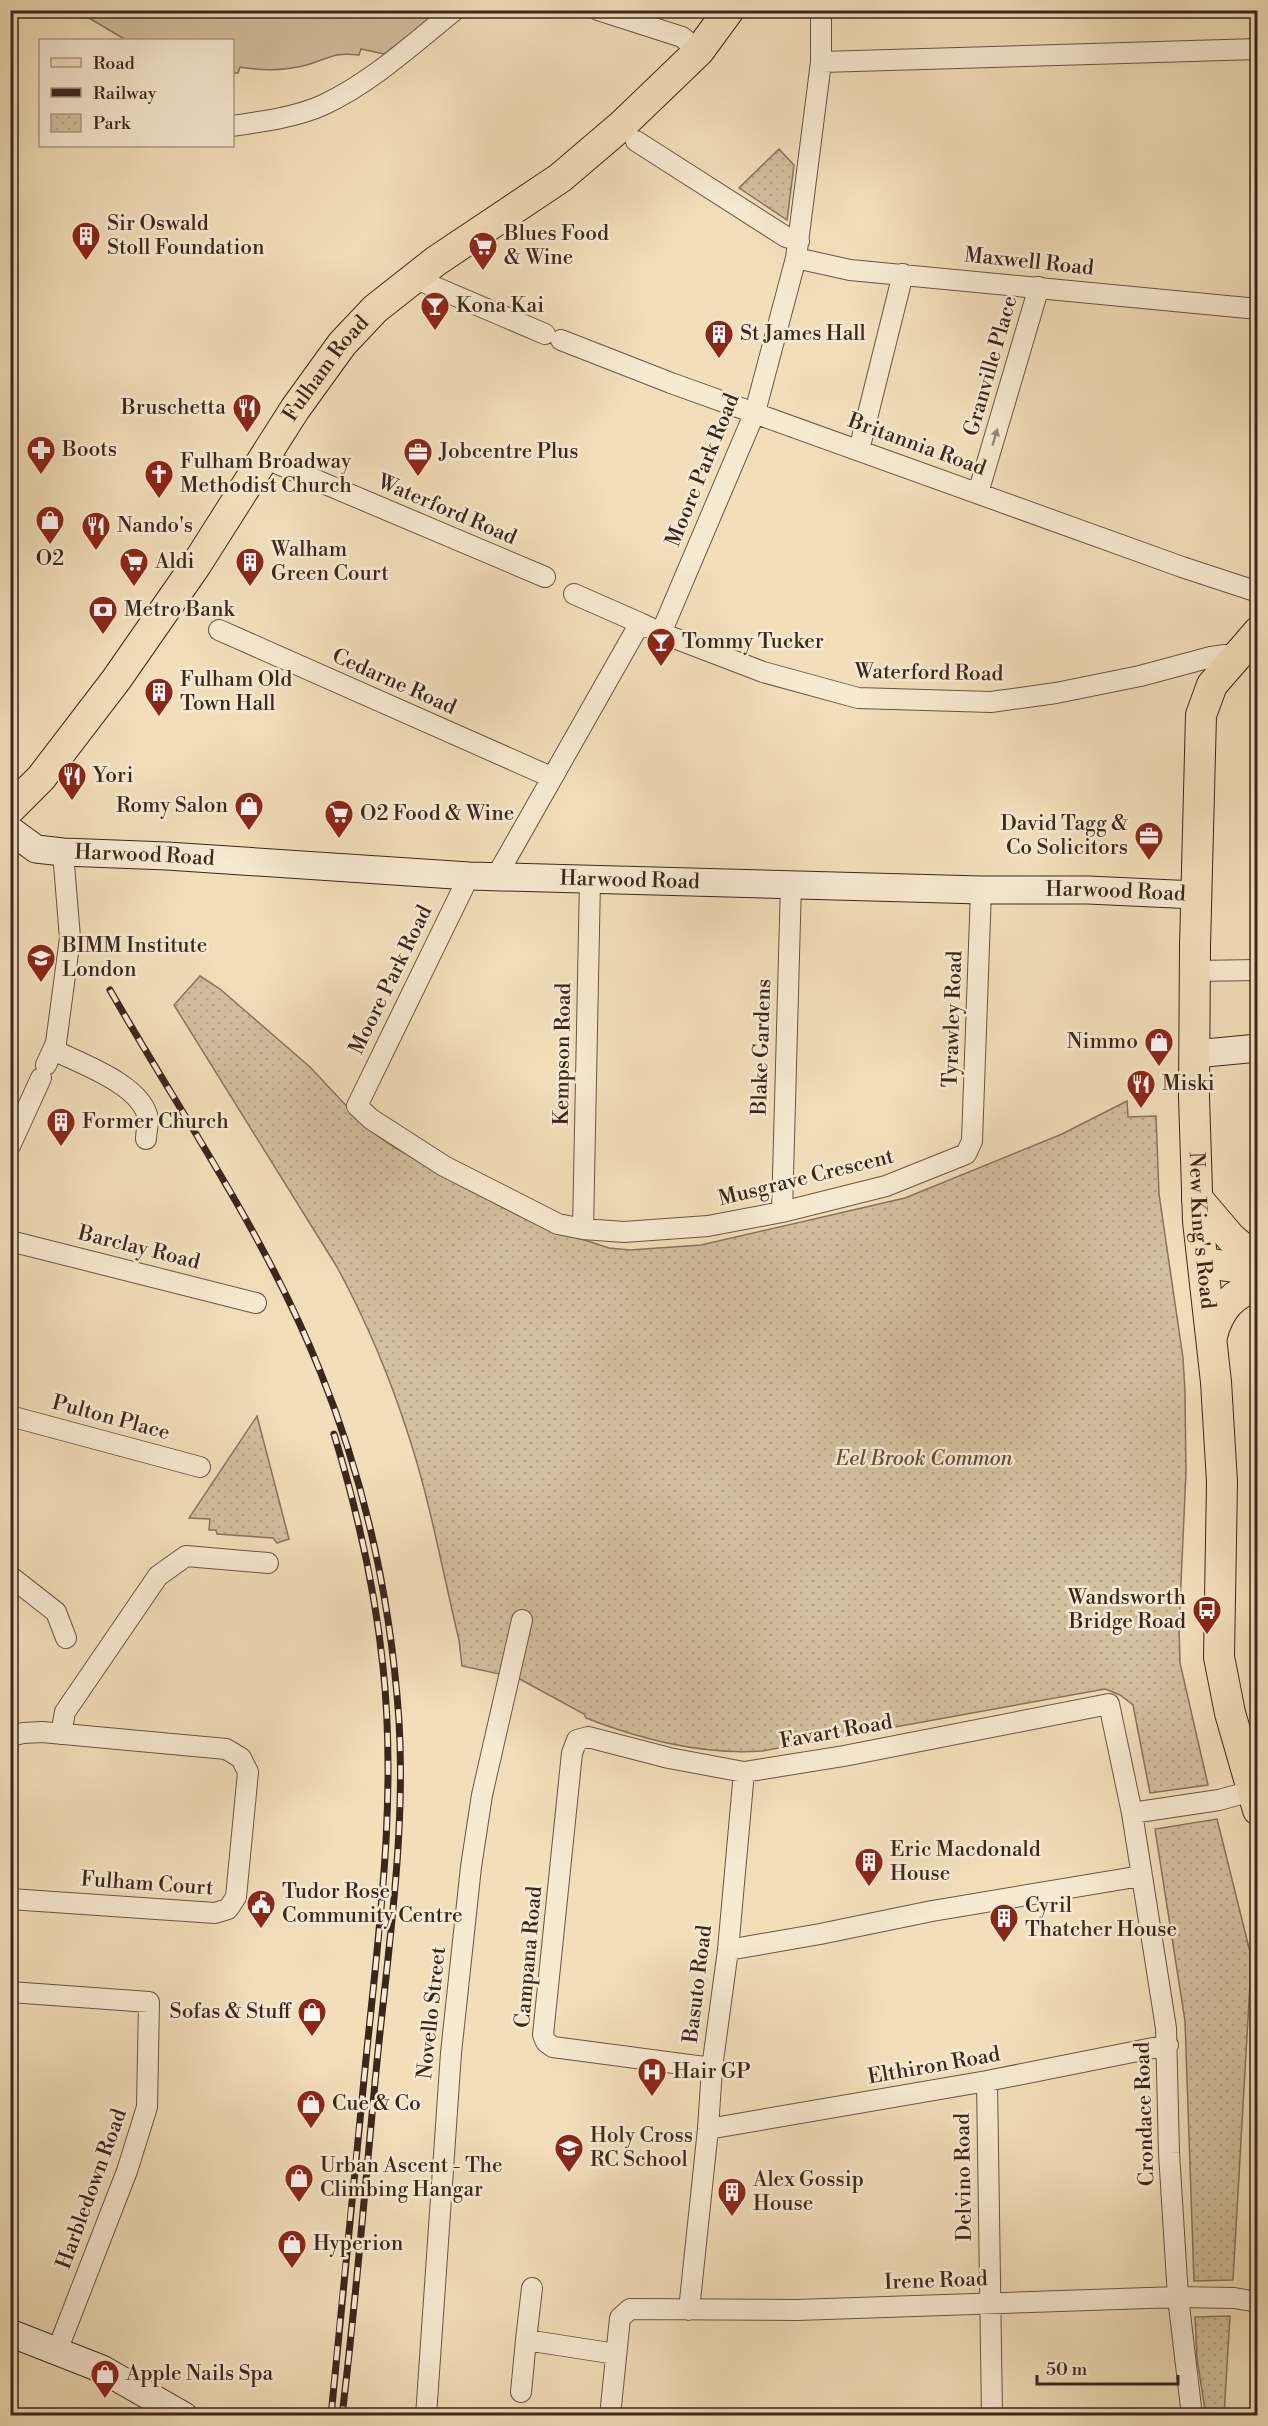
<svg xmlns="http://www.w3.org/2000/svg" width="1268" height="2426" font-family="'Libre Bodoni',serif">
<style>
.green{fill:#d3c09f;stroke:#87735e;stroke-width:1.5}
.park{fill:url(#park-dots);stroke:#87735e;stroke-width:1.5}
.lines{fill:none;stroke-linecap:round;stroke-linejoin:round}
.street-casing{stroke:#695445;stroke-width:22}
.secondary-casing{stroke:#3b261e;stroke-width:29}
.primary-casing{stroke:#3b261e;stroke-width:32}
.street{stroke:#f7ead2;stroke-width:20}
.secondary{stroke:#f7ead2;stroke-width:27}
.primary{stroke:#f2dfba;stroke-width:30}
.rail-casing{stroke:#3b261e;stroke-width:7}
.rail{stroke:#f7ead2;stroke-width:4.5;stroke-dasharray:14;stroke-linecap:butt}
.oneway{fill:#998878}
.labels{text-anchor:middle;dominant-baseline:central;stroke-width:5;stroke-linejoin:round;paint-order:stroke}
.poi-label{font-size:21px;fill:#3b261e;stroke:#f7ead2;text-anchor:start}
.street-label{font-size:21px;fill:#3b261e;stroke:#f7ead2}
.park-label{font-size:21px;font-style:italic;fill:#614c3e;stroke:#f7ead2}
</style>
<defs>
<pattern id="park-dots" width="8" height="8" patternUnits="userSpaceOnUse" patternTransform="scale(1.5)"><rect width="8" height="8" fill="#d3c09f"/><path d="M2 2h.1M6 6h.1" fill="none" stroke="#b6a588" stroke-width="1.8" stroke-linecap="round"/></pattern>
</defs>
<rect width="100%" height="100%" fill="#f2dfba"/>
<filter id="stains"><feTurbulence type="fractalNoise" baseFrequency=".00333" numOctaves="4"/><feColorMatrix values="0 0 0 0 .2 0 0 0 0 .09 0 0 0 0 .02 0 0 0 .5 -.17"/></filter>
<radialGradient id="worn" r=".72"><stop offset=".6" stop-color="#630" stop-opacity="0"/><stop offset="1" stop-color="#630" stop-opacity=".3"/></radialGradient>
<path class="green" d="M63,10L442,11L384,54L361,49L359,55C335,52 332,57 310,64C287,71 263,71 240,67L238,73H233L232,40H126L89,18L63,13Z"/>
<path class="park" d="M779,149L794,165L787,220L739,188Z
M200,976L220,989L310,1067L368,1129L394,1147L471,1191L554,1230L609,1248L630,1250L701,1245L905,1198L1062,1134L1127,1101L1128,1117L1156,1116L1159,1194L1183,1358L1185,1392L1186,1472L1179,1627L1180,1663L1208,1785L1150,1793L1133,1705L1120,1695L1105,1689L762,1751C702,1755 642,1740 586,1718L584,1714L518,1678L462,1666L459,1640C443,1574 431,1505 410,1440C391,1380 367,1322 337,1267L174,1005Z
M257,1416L289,1539L277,1543L273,1538L217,1534L216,1530H209L210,1519L189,1518Z
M1217,1819L1250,1952V1984L1233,2280L1194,2281L1185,2021L1155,1829Z
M1230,2316L1224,2415H1206L1197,2359L1195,2317Z"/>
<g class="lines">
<g class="street-casing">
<path id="street" d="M598,10L682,37L699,51
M821,62L1258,49
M232,126C260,122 297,117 323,105C372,82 413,44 455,10
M636,141L786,237L799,241
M796,258L850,270L1258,309
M414,278L545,334
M561,340L671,383L1182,567L1258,592
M859,450L903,274
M264,458L545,577
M978,493L1039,287
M574,594L640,623
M219,630L551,777
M661,633L763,672L858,698L991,702L1056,693L1140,676L1211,657L1225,655L1237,657
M469,876L357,1106L371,1119L444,1166L558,1224L583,1229L624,1232L708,1226L782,1212L886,1186L966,1154L972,1141L981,890
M496,877L640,623L661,633L755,412L796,258L821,62V10
M1195,971L1258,970
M53,1050C80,1063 145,1086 148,1120C148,1126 146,1133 146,1139
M46,1065L56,1043L70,938L63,852
M10,1146L41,1078
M782,1212L791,883
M583,1229L590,880
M10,1241L256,1303
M10,1416L200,1467
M10,1576L56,1612L66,1638
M61,1734L65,1712L158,1576L186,1556L268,1563
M10,1736L23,1733L42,1732L226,1749L241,1758L248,1772L236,1897L228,1909L215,1913L10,1899
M1132,1813L1219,1800L1252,1791
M728,1950L820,1934L932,1911L1141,1876
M10,1992L149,2002L147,2107L127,2171L57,2351
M712,2068L553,2047L546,2042L543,2035L572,1753L577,1740L588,1737L669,1758L744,1772L844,1756L1109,1704L1132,1813L1166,2028L1169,2153L1178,2297L1192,2416
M987,2081L992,2416
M708,2129L987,2081L1168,2045
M689,2310L708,2129L712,2068L728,1950L744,1772
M526,2340L532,2288
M521,2392L526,2340L616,2354
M426,2416L451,2053L471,1867L482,1795L522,1620
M610,2416L620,2318L630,2309L797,2310L1178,2297L1234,2298L1258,2302"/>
</g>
<g class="secondary-casing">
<g id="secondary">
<path id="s1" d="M10,830L36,849L63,852L167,856L469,876L981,890H1088L1196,895"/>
<path d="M1195,1054L1258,1048"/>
<path d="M10,2333L102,2369L184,2416"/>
</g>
</g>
<g class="primary-casing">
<g id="primary">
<path id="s2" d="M1258,632L1212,685L1201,715L1195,946L1194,1097L1198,1221L1216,1382L1222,1482L1219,1657L1230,1713L1258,1810"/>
<path id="s3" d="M10,809L41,778L116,680L196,565L295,409L342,344L375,309L436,261L560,178L621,126L699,51L729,10"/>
<path d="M1197,1198L1231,1238L1258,1261"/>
<path d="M1204,1263L1234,1267L1258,1274"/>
<path d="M1212,1336C1218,1312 1231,1292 1258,1287"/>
</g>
</g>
<use href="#street" class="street"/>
<use href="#secondary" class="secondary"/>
<use href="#primary" class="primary"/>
<g class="rail-casing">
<path id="rail" d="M110,990C182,1116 266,1236 320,1371C365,1482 391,1601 399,1721C406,1837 387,1956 376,2072C365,2187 356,2301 342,2416
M331,2416C342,2297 354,2178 366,2059C379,1929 397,1798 383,1667C375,1588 357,1510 334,1434"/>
</g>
<use href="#rail" class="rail"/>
</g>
<defs><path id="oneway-solid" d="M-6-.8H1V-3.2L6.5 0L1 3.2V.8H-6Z" transform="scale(1.5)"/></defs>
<use class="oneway" href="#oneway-solid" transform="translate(995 437) rotate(-74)"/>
<defs>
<g id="building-pin" transform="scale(1.5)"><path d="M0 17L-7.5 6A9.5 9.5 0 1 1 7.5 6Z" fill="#8f2418" stroke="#f7ead2"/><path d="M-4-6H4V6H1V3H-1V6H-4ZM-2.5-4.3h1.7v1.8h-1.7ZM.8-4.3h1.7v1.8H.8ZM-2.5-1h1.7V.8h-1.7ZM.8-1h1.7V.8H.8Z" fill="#fff"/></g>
<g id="supermarket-pin" transform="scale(1.5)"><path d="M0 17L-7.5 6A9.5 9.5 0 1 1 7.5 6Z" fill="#8f2418" stroke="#f7ead2"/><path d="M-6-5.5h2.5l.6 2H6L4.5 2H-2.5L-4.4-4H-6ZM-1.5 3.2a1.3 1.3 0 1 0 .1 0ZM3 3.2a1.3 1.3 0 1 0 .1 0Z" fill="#fff"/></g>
<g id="bar-pin" transform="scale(1.5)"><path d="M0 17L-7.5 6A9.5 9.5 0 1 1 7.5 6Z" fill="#8f2418" stroke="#f7ead2"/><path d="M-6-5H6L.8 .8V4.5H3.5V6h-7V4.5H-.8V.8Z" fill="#fff"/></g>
<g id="restaurant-pin" transform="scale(1.5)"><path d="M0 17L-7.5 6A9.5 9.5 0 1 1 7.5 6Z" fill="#8f2418" stroke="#f7ead2"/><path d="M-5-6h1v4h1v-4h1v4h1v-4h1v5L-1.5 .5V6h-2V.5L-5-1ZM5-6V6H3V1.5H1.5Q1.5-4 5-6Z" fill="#fff"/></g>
<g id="pharmacy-pin" transform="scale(1.5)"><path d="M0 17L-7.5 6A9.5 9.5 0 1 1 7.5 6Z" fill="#8f2418" stroke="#f7ead2"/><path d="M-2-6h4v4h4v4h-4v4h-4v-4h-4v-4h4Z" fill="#fff"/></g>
<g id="office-pin" transform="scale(1.5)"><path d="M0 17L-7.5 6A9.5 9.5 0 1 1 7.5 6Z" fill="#8f2418" stroke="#f7ead2"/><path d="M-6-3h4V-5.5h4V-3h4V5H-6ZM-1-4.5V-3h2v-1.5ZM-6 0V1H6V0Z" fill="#fff"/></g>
<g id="church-pin" transform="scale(1.5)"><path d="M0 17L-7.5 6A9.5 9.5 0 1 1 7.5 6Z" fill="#8f2418" stroke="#f7ead2"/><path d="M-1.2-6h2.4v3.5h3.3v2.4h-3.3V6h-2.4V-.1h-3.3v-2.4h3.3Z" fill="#fff"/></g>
<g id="shop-pin" transform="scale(1.5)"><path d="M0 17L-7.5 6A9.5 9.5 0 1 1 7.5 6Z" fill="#8f2418" stroke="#f7ead2"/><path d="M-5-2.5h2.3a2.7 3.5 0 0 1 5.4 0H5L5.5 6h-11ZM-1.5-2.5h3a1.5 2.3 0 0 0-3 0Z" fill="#fff"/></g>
<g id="bank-pin" transform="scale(1.5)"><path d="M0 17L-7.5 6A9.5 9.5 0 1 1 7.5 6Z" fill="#8f2418" stroke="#f7ead2"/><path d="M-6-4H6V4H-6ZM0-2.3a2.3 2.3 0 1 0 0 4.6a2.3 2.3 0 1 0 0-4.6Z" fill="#fff"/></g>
<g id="university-pin" transform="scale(1.5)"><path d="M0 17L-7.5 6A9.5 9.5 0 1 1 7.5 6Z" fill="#8f2418" stroke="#f7ead2"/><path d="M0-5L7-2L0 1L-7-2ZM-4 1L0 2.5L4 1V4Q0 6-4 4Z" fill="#fff"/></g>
<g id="bus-pin" transform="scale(1.5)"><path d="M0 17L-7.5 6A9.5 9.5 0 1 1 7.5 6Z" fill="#8f2418" stroke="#f7ead2"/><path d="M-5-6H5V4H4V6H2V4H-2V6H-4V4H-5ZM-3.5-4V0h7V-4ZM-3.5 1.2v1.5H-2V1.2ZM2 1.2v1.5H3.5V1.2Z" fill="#fff"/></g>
<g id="civic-pin" transform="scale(1.5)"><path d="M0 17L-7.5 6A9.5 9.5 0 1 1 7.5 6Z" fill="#8f2418" stroke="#f7ead2"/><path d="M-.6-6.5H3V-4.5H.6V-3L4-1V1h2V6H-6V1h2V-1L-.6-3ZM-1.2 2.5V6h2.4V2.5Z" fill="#fff"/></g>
<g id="hospital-pin" transform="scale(1.5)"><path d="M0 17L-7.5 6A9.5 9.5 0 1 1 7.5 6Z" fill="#8f2418" stroke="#f7ead2"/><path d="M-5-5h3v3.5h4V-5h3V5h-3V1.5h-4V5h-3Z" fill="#fff"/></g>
<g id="school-pin" transform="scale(1.5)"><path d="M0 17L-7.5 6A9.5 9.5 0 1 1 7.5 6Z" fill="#8f2418" stroke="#f7ead2"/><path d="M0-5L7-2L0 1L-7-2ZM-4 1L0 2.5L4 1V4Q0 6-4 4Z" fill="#fff"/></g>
</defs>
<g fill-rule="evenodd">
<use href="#building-pin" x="86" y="236"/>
<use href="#supermarket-pin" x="483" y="246"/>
<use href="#bar-pin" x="435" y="306"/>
<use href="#building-pin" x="719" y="334"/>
<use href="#restaurant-pin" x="247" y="408"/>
<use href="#pharmacy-pin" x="41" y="450"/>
<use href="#office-pin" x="418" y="452"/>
<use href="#church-pin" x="159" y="474"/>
<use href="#shop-pin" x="50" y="520"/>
<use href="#restaurant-pin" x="96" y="526"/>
<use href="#supermarket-pin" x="134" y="562"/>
<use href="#building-pin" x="250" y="562"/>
<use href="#bank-pin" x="103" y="610"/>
<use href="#bar-pin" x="661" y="642"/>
<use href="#building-pin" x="159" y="692"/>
<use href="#restaurant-pin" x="72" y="776"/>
<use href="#shop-pin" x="249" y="806"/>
<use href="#supermarket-pin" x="339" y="814"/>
<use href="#office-pin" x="1149" y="836"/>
<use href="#university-pin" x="41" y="958"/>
<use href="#shop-pin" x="1159" y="1042"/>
<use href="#restaurant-pin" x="1141" y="1084"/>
<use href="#building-pin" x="61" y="1122"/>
<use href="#bus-pin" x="1207" y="1610"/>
<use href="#building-pin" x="869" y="1862"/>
<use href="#civic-pin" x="261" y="1904"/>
<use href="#building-pin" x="1004" y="1918"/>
<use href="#shop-pin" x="312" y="2012"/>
<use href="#hospital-pin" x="652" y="2072"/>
<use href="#shop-pin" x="311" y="2104"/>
<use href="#school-pin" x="569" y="2148"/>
<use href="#shop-pin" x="299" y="2178"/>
<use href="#building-pin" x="732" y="2192"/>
<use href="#shop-pin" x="292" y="2244"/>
<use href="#shop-pin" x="105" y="2374"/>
</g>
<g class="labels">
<g class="poi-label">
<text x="107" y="224">Sir Oswald<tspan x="107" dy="24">Stoll Foundation</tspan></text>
<text x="504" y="234">Blues Food<tspan x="504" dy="24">&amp; Wine</tspan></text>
<text x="456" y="306">Kona Kai</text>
<text x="740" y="334">St James Hall</text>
<text x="226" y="408" text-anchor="end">Bruschetta</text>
<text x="62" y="450">Boots</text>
<text x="439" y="452">Jobcentre Plus</text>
<text x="180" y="462">Fulham Broadway<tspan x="180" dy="24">Methodist Church</tspan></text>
<text x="117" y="526">Nando's</text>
<text x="271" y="550">Walham<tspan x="271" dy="24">Green Court</tspan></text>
<text x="50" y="559" text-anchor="middle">O2</text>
<text x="155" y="562">Aldi</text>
<text x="124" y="610">Metro Bank</text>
<text x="682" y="642">Tommy Tucker</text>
<text x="180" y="680">Fulham Old<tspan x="180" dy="24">Town Hall</tspan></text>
<text x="93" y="776">Yori</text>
<text x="228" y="806" text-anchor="end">Romy Salon</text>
<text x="360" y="814">O2 Food &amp; Wine</text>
<text x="1128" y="824" text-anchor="end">David Tagg &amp;<tspan x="1128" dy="24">Co Solicitors</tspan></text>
<text x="62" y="946">BIMM Institute<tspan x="62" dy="24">London</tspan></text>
<text x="1138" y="1042" text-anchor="end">Nimmo</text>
<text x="1162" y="1084">Miski</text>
<text x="82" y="1122">Former Church</text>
<text x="1186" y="1598" text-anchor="end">Wandsworth<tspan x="1186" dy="24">Bridge Road</tspan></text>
<text x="890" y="1850">Eric Macdonald<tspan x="890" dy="24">House</tspan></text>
<text x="282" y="1892">Tudor Rose<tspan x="282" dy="24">Community Centre</tspan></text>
<text x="1025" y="1906">Cyril<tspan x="1025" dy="24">Thatcher House</tspan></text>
<text x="291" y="2012" text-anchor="end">Sofas &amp; Stuff</text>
<text x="673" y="2072">Hair GP</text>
<text x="332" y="2104">Cue &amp; Co</text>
<text x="590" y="2136">Holy Cross<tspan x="590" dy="24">RC School</tspan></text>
<text x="320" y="2166">Urban Ascent - The<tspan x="320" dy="24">Climbing Hangar</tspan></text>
<text x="753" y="2180">Alex Gossip<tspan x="753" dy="24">House</tspan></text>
<text x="313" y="2244">Hyperion</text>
<text x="126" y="2374">Apple Nails Spa</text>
</g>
<g class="street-label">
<text transform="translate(1029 262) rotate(6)">Maxwell Road</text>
<text transform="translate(991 366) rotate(-74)">Granville Place</text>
<text stroke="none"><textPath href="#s3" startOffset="543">Fulham Road</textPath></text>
<text transform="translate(917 445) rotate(20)">Britannia Road</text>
<text transform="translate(703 470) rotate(-68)">Moore Park Road</text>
<text transform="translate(447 510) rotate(23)">Waterford Road</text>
<text transform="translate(929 673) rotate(1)">Waterford Road</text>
<text transform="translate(394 682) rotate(24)">Cedarne Road</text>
<text stroke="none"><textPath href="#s1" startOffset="141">Harwood Road</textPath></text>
<text stroke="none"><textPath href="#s1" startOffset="627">Harwood Road</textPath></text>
<text stroke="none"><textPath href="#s1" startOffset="1113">Harwood Road</textPath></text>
<text transform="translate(391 980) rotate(-64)">Moore Park Road</text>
<text transform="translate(953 1019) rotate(-88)">Tyrawley Road</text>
<text transform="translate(762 1047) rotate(-88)">Blake Gardens</text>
<text transform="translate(563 1054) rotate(-89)">Kempson Road</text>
<text transform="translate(806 1178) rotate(-14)">Musgrave Crescent</text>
<text stroke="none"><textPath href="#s2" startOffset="618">New King's Road</textPath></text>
<text transform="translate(139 1248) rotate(14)">Barclay Road</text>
<text transform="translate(111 1418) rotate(15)">Pulton Place</text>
<text transform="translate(836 1732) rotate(-10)">Favart Road</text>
<text transform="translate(147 1884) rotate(4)">Fulham Court</text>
<text transform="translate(529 1957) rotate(-85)">Campana Road</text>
<text transform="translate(698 1984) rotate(-83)">Basuto Road</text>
<text transform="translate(432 2013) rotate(-84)">Novello Street</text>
<text transform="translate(934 2066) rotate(-10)">Elthiron Road</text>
<text transform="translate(1145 2114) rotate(-92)">Crondace Road</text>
<text transform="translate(964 2177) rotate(-91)">Delvino Road</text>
<text transform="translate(92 2189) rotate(-70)">Harbledown Road</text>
<text transform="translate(936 2281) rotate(-2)">Irene Road</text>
</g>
<g class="park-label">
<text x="924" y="1459">Eel Brook Common</text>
</g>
</g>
<rect width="1268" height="2426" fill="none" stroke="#f2dfba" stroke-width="36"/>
<rect x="12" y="12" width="1244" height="2402" fill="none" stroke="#3b261e" stroke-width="3"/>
<rect x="18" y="18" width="1232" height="2390" fill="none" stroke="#3b261e" stroke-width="1.5"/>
<rect x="39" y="39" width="195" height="108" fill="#f7ead2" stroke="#ac9c8a" stroke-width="1.5"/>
<rect x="51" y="58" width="30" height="9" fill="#f2dfba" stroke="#ac9c8a" stroke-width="1.5"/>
<text x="93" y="69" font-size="18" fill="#3b261e">Road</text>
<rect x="51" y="88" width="30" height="9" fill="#3b261e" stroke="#ac9c8a" stroke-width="1.5"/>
<text x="93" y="99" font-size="18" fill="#3b261e">Railway</text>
<rect x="51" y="114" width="30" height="18" fill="url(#park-dots)" stroke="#ac9c8a" stroke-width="1.5"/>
<text x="93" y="129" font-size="18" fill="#3b261e">Park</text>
<path d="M1037 2375v9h141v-9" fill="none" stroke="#3b261e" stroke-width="3"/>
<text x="1046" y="2375" font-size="18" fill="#3b261e" stroke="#f7ead2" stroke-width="4.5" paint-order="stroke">50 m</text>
<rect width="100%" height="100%" filter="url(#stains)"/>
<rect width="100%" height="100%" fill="url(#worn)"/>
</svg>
